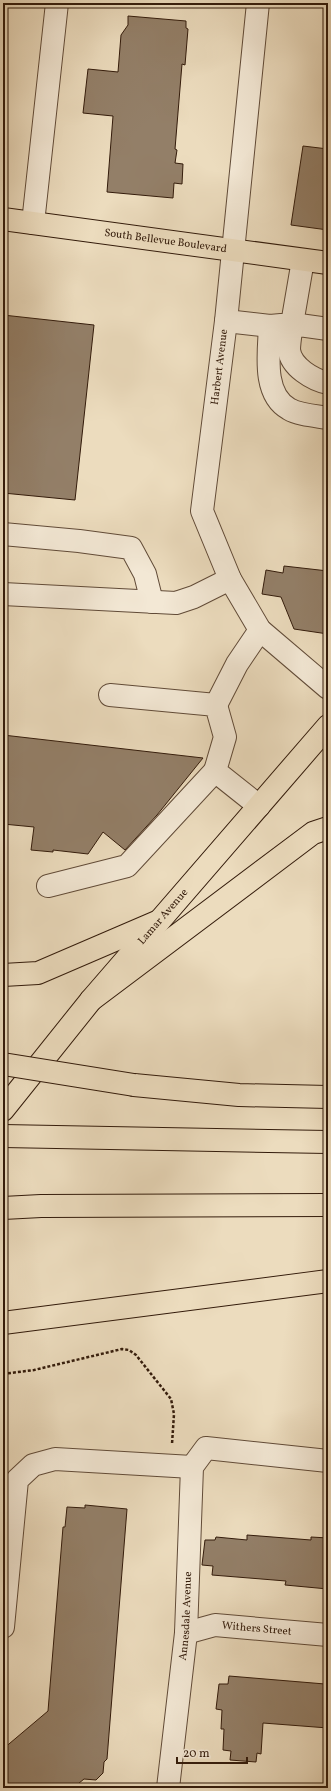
<svg xmlns="http://www.w3.org/2000/svg" width="331" height="1791" font-family="Vollkorn,serif">
<style>
.building{fill:#937f68;stroke:#331b0b}
.lines{fill:none;stroke-linecap:round;stroke-linejoin:round}
.minor-casing{stroke:#614b38;stroke-width:24}
.major-casing{stroke:#331b0b;stroke-width:24}
.highway-casing{stroke:#331b0b;stroke-width:24}
.path{stroke:#331b0b;stroke-width:2.5;stroke-dasharray:3 2;stroke-linecap:butt}
.minor{stroke:#f3e8d5;stroke-width:22}
.major{stroke:#ecdcbe;stroke-width:22}
.highway{stroke:#ecdcbe;stroke-width:22}
.highway-bridge-casing{stroke:#331b0b;stroke-width:24;stroke-linecap:butt}
.highway-bridge{stroke:#ecdcbe;stroke-width:22}
.labels{text-anchor:middle;dominant-baseline:central;stroke-width:3;stroke-linejoin:round;paint-order:stroke}
.street-label{font-size:11px;fill:#331b0b;stroke:#f3e8d5}
</style>
<rect width="100%" height="100%" fill="#ecdcbe"/>
<filter id="stains"><feTurbulence type="fractalNoise" baseFrequency=".005" numOctaves="4"/><feColorMatrix values="0 0 0 0 .2 0 0 0 0 .09 0 0 0 0 .02 0 0 0 .5 -.17"/></filter>
<radialGradient id="worn" r=".72"><stop offset=".6" stop-color="#630" stop-opacity="0"/><stop offset="1" stop-color="#630" stop-opacity=".3"/></radialGradient>
<path class="building" d="M128,16L186,21V28L188,29L185,65L182,64L175,149L177,150L175,163L183,164L182,184L174,183L173,198L107,192L113,116L83,113L88,69L118,72L121,35L128,25Z
M303,146L328,149V230L291,225Z
M3,315L94,325L75,500L3,493Z
M284,566L328,571V634L294,629L281,597L262,594L266,570L283,573Z
M3,735L203,758L157,815L125,850L103,832L88,854L53,850V852L31,850L34,827L3,824Z
M85,1505L127,1509L107,1759L104,1762L103,1773L96,1780L84,1779L73,1788H3V1749L48,1711L63,1527H65L67,1507L85,1508Z
M247,1535L311,1540V1537L328,1538V1589L285,1585L286,1581L212,1575L213,1566L202,1565L205,1540H215L216,1537L247,1540Z
M229,1676L325,1684L324,1690L328,1692V1728L263,1723L261,1754L257,1753L256,1762L230,1760L231,1751L223,1750L224,1729H221L222,1710L216,1709L219,1684H228Z"/>
<g class="lines">
<g class="minor-casing">
<g id="minor">
<path d="M258,3L226,321L202,511L230,579L260,630L328,688"/>
<path d="M33,223L57,3"/>
<path d="M226,321L270,326L292,324L303,260"/>
<path d="M270,326C269,352 262,394 289,409C299,415 316,416 328,418"/>
<path d="M328,329L292,324C291,332 289,342 289,350C291,367 313,380 328,383"/>
<path d="M3,534L79,541L131,548L145,574L152,602"/>
<path d="M3,594L176,603L194,597L230,579"/>
<path d="M110,695L216,705L225,737L215,771L259,806"/>
<path d="M216,705L237,664L260,630"/>
<path d="M48,886L127,866L215,771"/>
<path d="M3,1627L17,1480L33,1465L55,1459L192,1467"/>
<path id="s1" d="M186,1633L215,1625L328,1635"/>
<path id="s2" d="M168,1788L186,1633L192,1467L206,1448L328,1461"/>
</g>
</g>
<g class="major-casing">
<g id="major">
<path id="s3" d="M3,219L328,263"/>
<path id="s4" d="M3,1110L91,1000L328,726"/>
</g>
</g>
<g class="highway-casing">
<path id="highway" d="M3,975L38,973L159,921
M91,1000L313,833L328,828
M134,1085L239,1095L328,1097
M3,1136L328,1142
M3,1208L41,1206L328,1205
M3,1323L328,1281"/>
</g>
<path class="path" d="M3,1374L34,1370L122,1349L129,1350L136,1355L171,1399L174,1414L172,1444"/>
<use href="#minor" class="minor"/>
<use href="#major" class="major"/>
<use href="#highway" class="highway"/>
<g class="highway-bridge-casing">
<path id="highway-bridge" d="M3,1064L134,1085"/>
</g>
<use href="#highway-bridge" class="highway-bridge"/>
</g>
<g class="labels">
<g class="street-label">
<text stroke="none"><textPath href="#s3" startOffset="164">South Bellevue Boulevard</textPath></text>
<text transform="translate(220 367) rotate(-83)">Harbert Avenue</text>
<text stroke="none"><textPath href="#s4" startOffset="251">Lamar Avenue</textPath></text>
<text stroke="none"><textPath href="#s2" startOffset="173">Annesdale Avenue</textPath></text>
<text stroke="none"><textPath href="#s1" startOffset="72">Withers Street</textPath></text>
</g>
</g>
<rect width="331" height="1791" fill="none" stroke="#ecdcbe" stroke-width="16"/>
<rect x="4" y="4" width="323" height="1783" fill="none" stroke="#331b0b" stroke-width="2"/>
<rect x="8" y="8" width="315" height="1775" fill="none" stroke="#331b0b"/>
<path d="M177 1757v6h70v-6" fill="none" stroke="#331b0b" stroke-width="2"/>
<text x="183" y="1757" font-size="12" fill="#331b0b" stroke="#f3e8d5" stroke-width="3" paint-order="stroke">20 m</text>
<rect width="100%" height="100%" filter="url(#stains)"/>
<rect width="100%" height="100%" fill="url(#worn)"/>
</svg>
